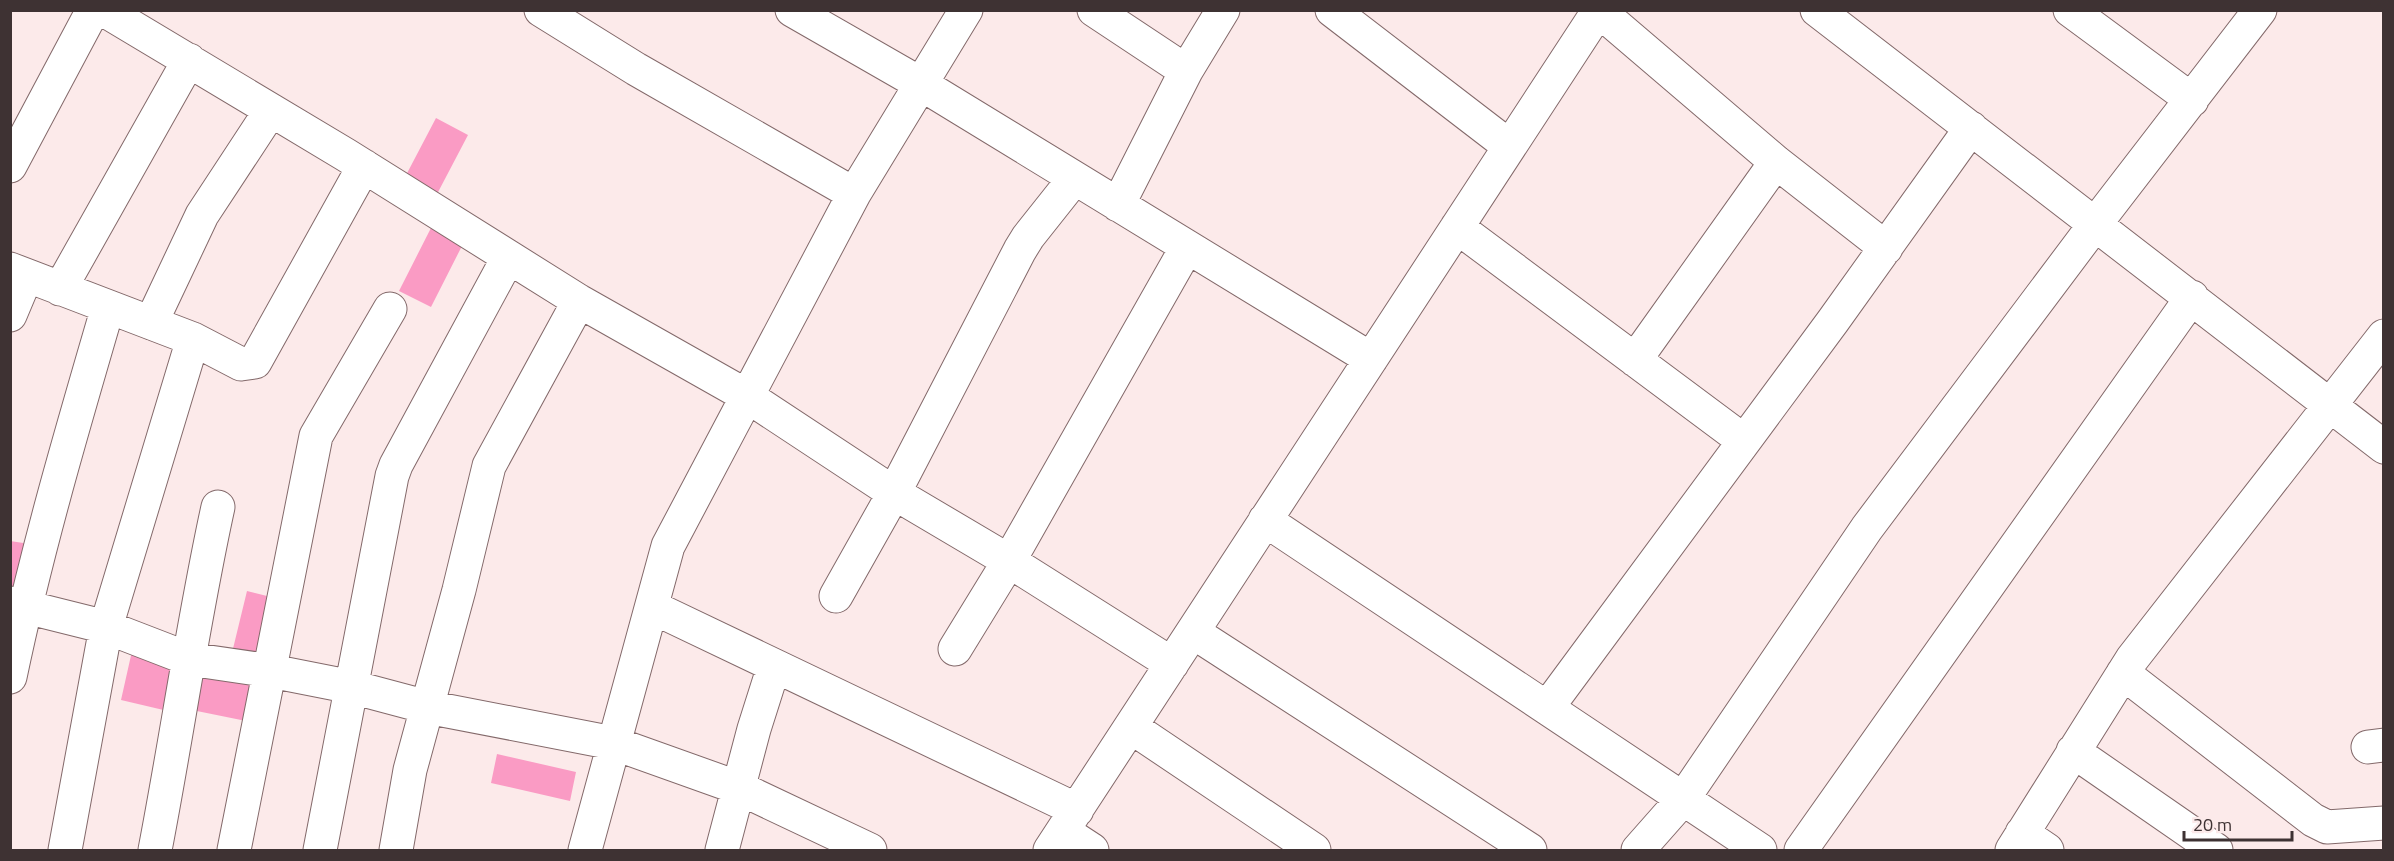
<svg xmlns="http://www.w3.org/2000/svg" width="2394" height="861" font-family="'Titillium Web',sans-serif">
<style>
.building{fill:#fa9bc4}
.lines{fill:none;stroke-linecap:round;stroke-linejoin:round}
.minor-casing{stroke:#83696a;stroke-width:35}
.minor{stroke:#fff;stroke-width:33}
</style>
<rect width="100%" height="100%" fill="#fceaea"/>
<path class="building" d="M436,118L468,135L436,196L404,179Z
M433,224L465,240L431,307L399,291Z
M10,541L37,545L10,593Z
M247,591L279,599L263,669L230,661Z
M132,651L183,663L172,712L121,700Z
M196,664L260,676L251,722L187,709Z
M497,754L576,772L570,801L491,783Z"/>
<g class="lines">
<g class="minor-casing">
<path id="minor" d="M104,10L346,155L579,301L747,396L894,493L1009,561L1172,664
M541,10L636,69L854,194
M792,10L921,84L1371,359
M1094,10L1186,71
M1332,10L1509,146
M1598,10L1776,162L1886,248
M1817,10L2384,447
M2070,10L2192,100
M10,166L93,10
M1118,205L1186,71L1223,10
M1457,227L1744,441
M10,269L193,339L241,364L255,362L364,166
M60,289L189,60
M10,315L26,277
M151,323L202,215L271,110
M1635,360L1776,162
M1265,520L1760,850
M836,596L894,493L1020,250L1028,237L1074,179
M10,603L106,627L189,659L271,671L352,687L427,707L613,743L739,788L870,850
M652,607L1077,810
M1193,632L1530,850
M955,649L1009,561L1187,247
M2123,673L2313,820L2327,827L2384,823
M10,677C36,552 72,430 108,307
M1547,708L1833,321L1971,128
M1131,727L1314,850
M2368,747L2384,745
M2073,751L2216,850
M1063,831L1092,850
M2022,833L2047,850
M65,850L106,627L193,339
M155,850C177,736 193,621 218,507
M234,850L316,436L390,309
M320,850L392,476L396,465L508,258
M396,850L410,770L459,590L489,466L579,301
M585,850L668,546L854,194L966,10
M722,850L754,729L774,666
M1050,850L1599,10
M1638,850L1683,799L1867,528L2096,223L2260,10
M1801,850L2192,297
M2012,850L2132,659L2384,336"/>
</g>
<use href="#minor" class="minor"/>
</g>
<rect width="2394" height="861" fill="none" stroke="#3e3233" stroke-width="24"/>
<path d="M2184 831v9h108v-9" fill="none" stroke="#3e3233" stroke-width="3"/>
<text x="2193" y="831" font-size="18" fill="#3e3233" stroke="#fceaea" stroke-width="4.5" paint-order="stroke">20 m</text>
</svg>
